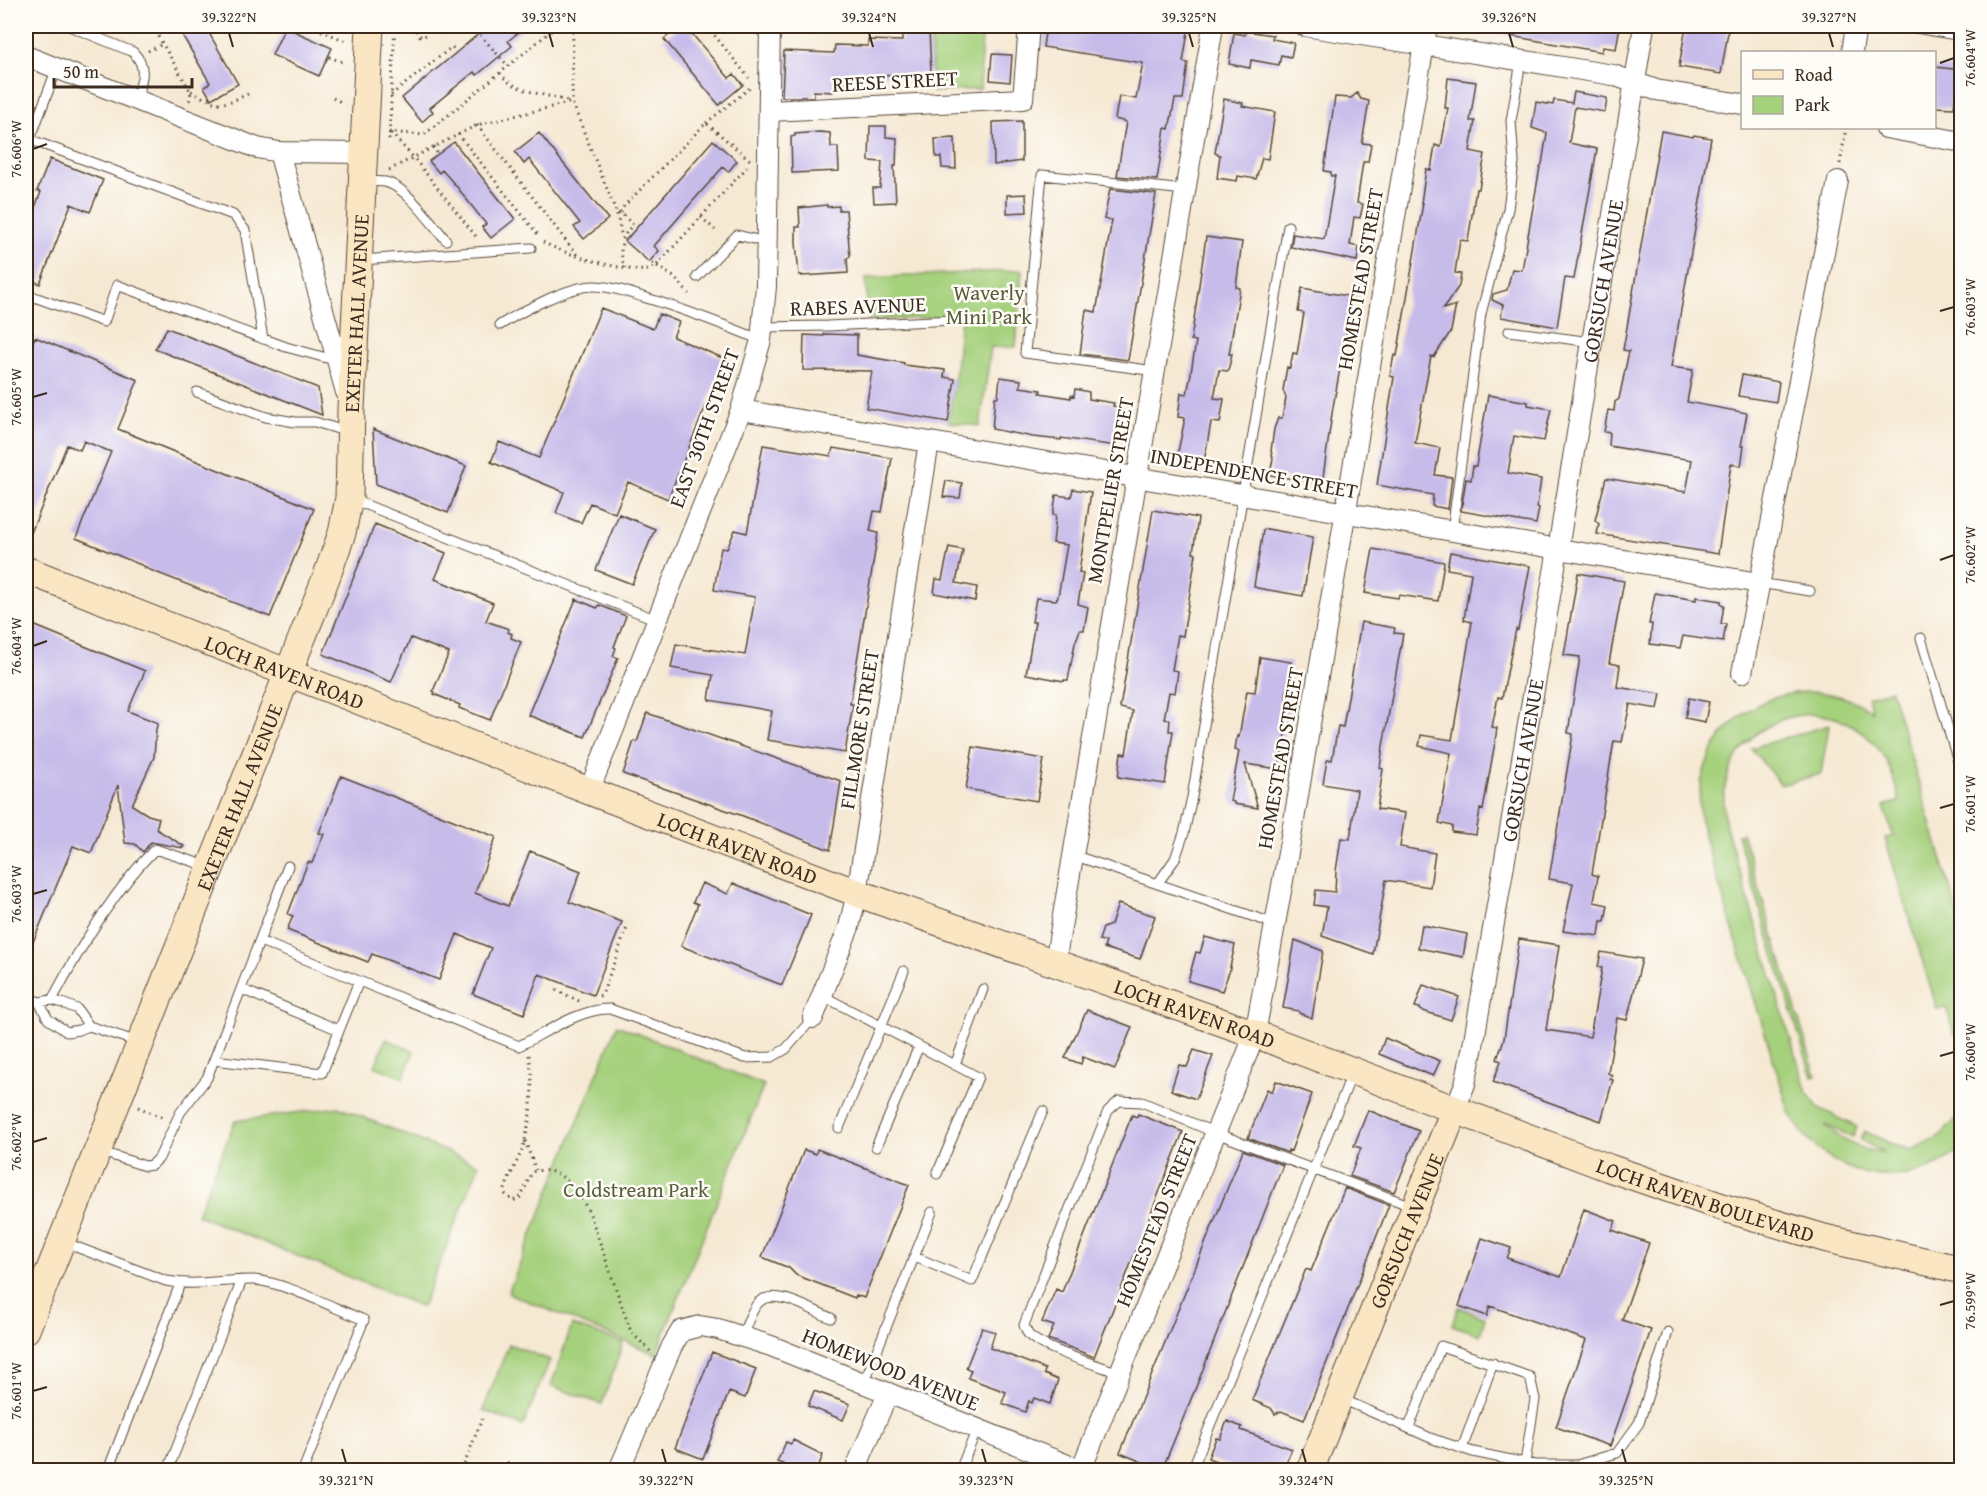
<svg xmlns="http://www.w3.org/2000/svg" width="1987" height="1496" font-family="'Gentium Book Plus',serif">
<style>
.green{fill:#a5d07c;stroke:#707d4d;stroke-width:1.5}
.building{fill:#c7bbea}
.lines{fill:none;stroke-linecap:round;stroke-linejoin:round}
.lane-casing{stroke:#574739;stroke-width:11}
.street-casing{stroke:#574739;stroke-width:22}
.secondary-casing{stroke:#574739;stroke-width:29}
.path{stroke:#574739;stroke-width:3;stroke-dasharray:1.5 4.5;stroke-linecap:butt}
.lane{stroke:#fff;stroke-width:9}
.street{stroke:#fff;stroke-width:20}
.secondary{stroke:#fbe6c4;stroke-width:27}
.ticks{fill:none;stroke:#3b2a1e;stroke-width:2}
.labels{text-anchor:middle;dominant-baseline:central;stroke-width:5;stroke-linejoin:round;paint-order:stroke}
.street-label{font-size:21px;fill:#3b2a1e;stroke:#fdfcf7}
.park-label{font-size:21px;fill:#5b5c3a;stroke:#fdfcf7}
.neatline{fill:none;stroke:#3b2a1e;stroke-width:2}
.ticks-label{font-size:15px;text-anchor:middle;fill:#3b2a1e}
</style>
<rect width="100%" height="100%" fill="#fdfcf7"/>
<filter id="ink" filterUnits="userSpaceOnUse"><feTurbulence type="fractalNoise" baseFrequency=".0167" numOctaves="2"/><feDisplacementMap in="SourceGraphic" scale="12" xChannelSelector="R" yChannelSelector="G"/><feConvolveMatrix kernelMatrix="1 2 1 2 8 2 1 2 1" color-interpolation-filters="sRGB"/></filter>
<filter id="wash" filterUnits="userSpaceOnUse"><feTurbulence type="fractalNoise" baseFrequency=".008" numOctaves="4" result="noise"/><feDisplacementMap in="SourceGraphic" scale="24" xChannelSelector="R" yChannelSelector="G"/><feGaussianBlur stdDeviation="1.35" result="paint"/><feColorMatrix in="noise" values="0 0 0 0 0 0 0 0 0 0 0 0 0 0 0 0 0 1.4 0 .05"/><feComposite in="paint" operator="in"/></filter>
<g filter="url(#wash)">
<rect width="100%" height="100%" fill="#f6e9d3"/>
<path class="green" d="M931,26H982L980,89L932,92Z
M1022,270L1016,347H991L980,426L948,422L955,379L961,317L868,320L866,278Z
M1891,690L1961,924V1031L1954,1034L1946,1007L1937,1009L1885,838L1893,836L1884,806L1900,801C1895,785 1892,768 1882,754C1827,673 1705,726 1726,827L1807,1093L1819,1108L1857,1127L1853,1137L1825,1125C1841,1140 1861,1151 1883,1152L1860,1140L1864,1131L1894,1145L1912,1150L1941,1135L1961,1114V1149C1904,1198 1825,1178 1790,1114L1704,836C1676,734 1782,654 1872,711L1868,697Z
M1829,725L1821,774L1781,785L1751,748Z
M1742,833L1816,1076L1812,1077L1737,834Z
M617,1025L764,1085L656,1354L508,1293Z
M386,1039L414,1051L403,1078L375,1066Z
M338,1107L479,1165L422,1307L197,1215L235,1121Z
M1458,1307L1485,1318L1480,1335L1452,1325Z
M572,1325L623,1343L602,1404L551,1386Z
M509,1344L550,1360L523,1426L483,1410Z"/>
<g id="blocks">
<path class="building" d="M177,26H205L238,84L211,99L204,87L210,83Z
M488,26H526L508,41L512,46L477,75L474,72L430,108L433,112L422,122L402,98Z
M680,26H703L692,34L729,78L734,74L743,85L719,105L664,39Z
M1046,26H1189L1183,62L1188,63L1183,99H1175L1169,129L1165,128L1157,180L1117,176L1126,122L1115,119L1119,96L1136,99L1143,63L1043,47Z
M1494,26H1620L1616,49L1603,47L1602,52L1493,33Z
M1686,26H1729L1721,74L1679,67Z
M285,27L332,48L319,76L272,55Z
M929,30L931,73L880,75V85L845,84V88L833,87V92L814,91V97H782L784,51L834,53L835,45L868,46V40L902,41V31Z
M1246,31L1273,35L1272,39L1294,43L1291,57L1281,55L1279,65L1251,60L1250,68L1229,64L1234,33L1245,35Z
M992,54L1012,55L1010,82L990,80Z
M1935,67L1962,70V102L1955,100L1954,108L1935,107Z
M1448,78L1476,82L1470,121H1475L1470,151L1485,154L1479,189H1476L1468,241L1460,240L1455,273L1461,274L1459,286L1443,309L1456,305L1451,331L1434,357L1431,356L1415,443L1440,448L1435,475L1452,477L1448,509L1432,506L1433,495L1377,485L1394,377L1390,376L1392,365L1394,355L1397,356L1423,203H1421L1426,169L1431,170L1435,145L1441,147L1448,108H1445Z
M1574,92L1607,98L1605,112L1575,107L1569,143L1597,149L1574,279L1565,278L1557,327L1501,317L1503,305L1492,300L1493,294L1507,290L1512,269L1522,270L1540,167L1542,164L1547,133L1532,128L1536,102L1553,105L1554,100L1572,103Z
M1357,93L1361,99L1369,101L1362,143L1371,144L1368,162H1363L1357,203L1363,204L1360,218L1354,217L1350,245L1359,247L1357,261L1291,247L1293,234L1324,239L1335,176H1331V172L1324,171L1335,97L1351,98Z
M1224,99L1243,103L1242,106L1275,112L1268,159L1262,158L1256,179L1238,176L1237,181L1217,178L1220,155L1215,153Z
M1022,121V161L994,165L993,122Z
M870,126H886V137L897,138L896,166H894L896,202L874,203L873,188H880L882,162L869,161Z
M1661,131L1693,137L1694,135L1711,138L1671,367L1693,370L1687,402L1747,413L1741,446H1744L1741,466L1731,464L1718,554L1597,534L1599,524L1595,520L1606,478L1686,492L1692,460L1609,446L1610,433L1604,432L1608,410L1614,411L1615,402L1619,399L1629,351L1623,350Z
M820,132L830,133L831,147H838L839,171L792,173L791,137L795,136V134Z
M539,133L608,219L584,239L574,227L580,223L529,159L524,164L515,152Z
M955,138L956,169L942,168L941,157H936L935,139Z
M713,140L737,161L728,172L723,167L693,201L654,246L659,251L649,262L625,241Z
M454,142L515,219L491,238L482,227L486,224L457,187L442,170L439,173L429,161Z
M50,159L103,180L90,212L71,204L40,284L26,278V230L41,192L37,191Z
M1110,189L1156,194L1128,360L1080,354L1086,310L1096,312L1098,301L1112,220L1104,219Z
M1026,194L1027,212L1007,213V195Z
M827,205V207L839,206V210H846L850,257L847,258L848,273L802,276V275H799L796,243V227H800L799,208Z
M1206,237L1242,242L1236,287L1240,288L1229,354H1232L1228,371L1219,370L1214,398L1224,399L1220,423L1211,422L1204,462L1177,457L1185,418L1178,417L1181,393L1187,394L1190,379L1196,341L1191,340Z
M1302,288L1353,297L1333,407L1322,484L1270,475L1273,458L1271,451L1274,429L1278,418H1282L1286,398L1283,390L1287,367L1290,368L1293,353L1297,354L1304,313L1298,312Z
M601,308L653,329L659,314L679,322L673,337L725,359L668,499L628,482L615,513L590,503L581,523L556,513L564,492L491,462L499,442L539,458Z
M167,328L318,388L322,415L155,349Z
M824,334L857,335V355L904,363V365L945,370L944,377L955,379L948,422L866,408L872,371L803,370L804,335L824,336Z
M35,337L138,380L118,429L314,509L270,617L145,568L146,567L76,538L111,452L84,441L80,450L67,445L26,545V359Z
M1742,375L1779,382L1776,402L1738,396Z
M1000,377L1021,380L1020,387L1041,390L1040,393L1071,398V395L1074,396L1075,389L1089,392V399L1114,403L1113,406L1122,408L1116,446L1061,438V440L1033,437L992,429L995,397H998Z
M1488,395L1528,402V405L1551,409L1544,441L1514,436L1508,473L1541,479L1537,507L1539,508L1536,524L1461,511L1466,479L1471,480L1473,466H1476Z
M373,429L466,466L448,513L376,484Z
M763,445L831,456L833,448L892,458L882,512L874,511L870,531L878,533L850,704H853L845,753L767,740L772,711L709,700L713,675L671,668L676,644L745,655L755,597L714,590L721,548L727,549L735,530L747,533Z
M946,481L962,483L960,498L943,497Z
M1073,489L1091,492L1079,572L1083,573L1078,604L1088,607L1084,630H1080L1075,643L1068,680H1064V681L1026,674L1035,622H1032L1036,598L1056,600L1058,597L1067,545L1053,543L1056,515H1053L1056,495L1071,497Z
M1153,510L1198,518L1193,553L1196,554L1183,636L1178,635L1172,670L1178,671L1175,693L1169,692L1164,719L1170,720L1169,731H1173L1165,784L1118,777L1121,753L1126,754L1133,711L1120,708Z
M619,514L655,529L632,584L596,570Z
M375,524L446,553L435,579L493,603L486,621L509,629L508,632L512,634L511,638L521,642L490,720L459,708L460,705L434,694L435,692L433,691L449,653L411,638L391,682L323,654Z
M1267,529L1313,537L1303,596L1257,588L1254,586L1263,530Z
M949,547L963,550L956,583L977,587L975,601L934,593L936,579L942,580Z
M1373,549L1444,562L1438,601L1399,595L1398,598L1365,593Z
M1450,552L1530,566L1518,630L1516,629L1502,698L1498,697L1492,727L1497,728L1494,748L1483,810L1480,809L1476,835L1452,832V826L1439,823L1451,753L1419,746L1421,735L1452,740L1472,622L1464,620L1471,573L1447,569Z
M1578,573L1624,581L1609,663L1620,665L1617,687L1661,694L1658,709L1630,704L1622,742L1614,741L1592,874L1598,876L1594,902L1608,905L1605,921H1601L1599,936L1563,931L1573,883L1549,879L1573,734L1568,733L1580,657L1564,655Z
M1655,593L1696,600V597L1721,601V604L1724,605L1721,624H1726L1723,642L1683,636L1680,648L1650,644L1652,624H1649Z
M576,599L597,608L599,605L626,616L614,647L616,648L613,656L618,658L585,737L528,715Z
M26,622L145,671L128,711L158,723L156,729L154,757L132,805L148,815L159,818L156,829L184,846L183,848L151,842L143,852L135,844L125,843L118,785L91,853L73,846L26,959Z
M1361,622L1395,628L1394,633L1403,634L1383,746L1380,768L1383,769L1377,809L1405,813L1400,847L1435,853L1430,887L1386,880L1373,954L1322,936L1327,907L1314,905L1316,890L1335,892L1336,871L1341,838L1350,839L1357,790L1323,784L1327,760H1332L1338,726L1343,727Z
M1260,657L1291,662L1286,697L1291,698L1279,769L1245,764L1258,808L1234,804V802L1230,801L1239,751L1235,750L1237,736L1239,737L1247,691L1255,692Z
M1689,698L1709,702L1705,722L1685,718Z
M647,713L841,781L830,850L743,816L623,774L634,741L637,742Z
M973,747L1044,759L1037,801L966,789Z
M341,776L496,837L475,893L508,906L530,851L581,871L569,902L622,922L593,995L539,974L524,1014L473,994L491,948L457,934L439,980L372,954L368,962L287,930L293,916L288,914L308,862L312,863L324,834L319,833Z
M702,883L728,894L733,883L811,915L782,985L681,946L698,904L693,902Z
M1118,904L1155,916L1140,959L1104,948L1106,942L1099,940L1103,928L1111,925Z
M1422,925L1467,934L1463,957L1418,948Z
M1205,937L1235,945L1230,967H1231L1222,991L1188,981L1196,952L1200,953Z
M1519,939L1559,945L1546,1030L1572,1034L1590,1037L1602,968L1598,967L1601,952L1642,959L1627,1020L1617,1018L1608,1073L1612,1075L1610,1079L1613,1080L1601,1121L1493,1082L1501,1061L1497,1059L1504,1039Z
M1295,940L1323,951L1312,1018L1299,1013V1011L1283,1008Z
M1423,985L1459,997L1451,1020L1420,1010V1008L1415,1007Z
M1087,1010L1132,1027L1115,1069L1083,1057L1081,1064L1065,1058Z
M1385,1038L1440,1061L1433,1076L1379,1054Z
M1194,1050L1213,1056L1196,1099L1171,1090L1179,1065L1187,1067Z
M1276,1081L1312,1094L1291,1151L1288,1150V1153L1248,1138L1267,1089L1272,1092Z
M1368,1110L1419,1131L1394,1192L1350,1176L1361,1148L1354,1146Z
M1138,1114L1183,1132L1094,1357L1048,1339L1054,1326L1042,1322L1056,1289L1062,1292L1132,1115L1137,1117Z
M817,1149L909,1185L864,1298L856,1295L855,1298L796,1275L789,1268L762,1257L804,1150L816,1154Z
M1243,1150L1283,1165L1198,1382L1162,1470L1120,1453Z
M1345,1188L1389,1205L1304,1420L1281,1411L1275,1414L1271,1408L1252,1400L1306,1269L1311,1271Z
M1584,1209L1616,1221L1612,1230L1649,1243L1622,1320L1651,1330L1610,1446L1556,1427L1586,1340L1490,1306L1487,1316L1459,1306L1482,1238L1511,1248L1507,1258L1561,1277Z
M982,1328L995,1332L990,1348L1045,1369L1044,1374L1058,1380L1050,1404L1034,1398L1032,1403L1029,1401L1025,1412L1002,1403L1006,1392L968,1378L971,1370L966,1368Z
M712,1352L756,1369L745,1398L729,1392L703,1459L675,1448Z
M814,1391L850,1404L843,1420L808,1406Z
M1227,1421L1242,1427L1241,1430L1292,1449L1283,1470H1240L1208,1458L1216,1438L1220,1439Z
M793,1440L823,1455L817,1470H781L783,1464L777,1462L786,1442L791,1444Z"/>
</g>
</g>
<g filter="url(#ink)">
<use href="#blocks" fill-opacity="0" stroke="#574739" stroke-width="1.5"/>
<g class="lines">
<g class="lane-casing">
<path id="lane" d="M69,26L133,52C148,67 142,81 136,99
M753,26L763,32L770,33
M1904,26L1962,36
M26,138L233,215L245,230L263,339
M26,150L57,68
M365,181C372,182 379,181 385,182C406,186 432,224 446,240
M361,260L531,248
M697,277L737,235L766,242
M26,294L104,322L117,285L286,347L338,361
M500,325C522,311 568,286 594,286C610,286 627,292 643,297C684,309 722,324 761,340
M763,327L827,326L954,320
M1509,331L1591,342
M1155,371L1025,353L1042,175L1185,190
M197,392L266,417L295,422H315L348,432
M351,499L657,620
M1452,531L1481,314L1508,209L1514,162L1511,121L1521,61
M1759,583L1810,591
M1921,638L1962,775
M1073,855L1275,924
M1158,883L1175,859L1184,833L1192,797L1288,226
M359,981L519,1046C545,1033 581,1008 610,1009L745,1058L772,1057L786,1049L813,1018
M241,989L339,1030
M26,996L39,1002L52,1000L62,1003L77,1009L89,1026L138,1042
M823,996L978,1077L937,1174
M52,1000C79,949 115,889 155,849L207,866
M39,1002L48,1019L67,1032L79,1030L89,1026
M214,1060L322,1073L359,981L260,941
M955,1065L983,989
M839,1128L904,971
M876,1147L919,1046
M99,1151L145,1166L152,1165L159,1158L180,1113L207,1078L288,866
M63,1242L166,1281C196,1287 224,1279 254,1280C284,1282 334,1308 364,1320L303,1470
M915,1257L972,1281L1043,1111
M742,1336C747,1326 751,1309 759,1302C776,1287 813,1311 831,1318
M1120,1373C1097,1365 1049,1351 1031,1337C1027,1334 1026,1330 1024,1325L1108,1111L1119,1101L1142,1102L1216,1133L1414,1207
M864,1383L932,1212
M1342,1399L1433,1439L1473,1452L1535,1465H1577L1617,1453L1639,1423L1668,1332
M1409,1427L1441,1346L1530,1377L1535,1399L1525,1463
M1462,1449L1493,1363
M108,1470L180,1284
M168,1470L242,1280
M960,1470L977,1429
M1192,1470L1352,1074"/>
</g>
<g class="street-casing">
<g id="street">
<path d="M1305,26L1613,75L1656,90L1742,104"/>
<path d="M1852,52L1856,26"/>
<path d="M26,56L257,148L279,152L365,153"/>
<path d="M769,111L1023,99L1029,26"/>
<path d="M1886,128L1962,142"/>
<path d="M279,152L346,392"/>
<path d="M741,410L1759,583"/>
<path d="M1742,673L1838,181"/>
<path d="M589,791L741,410L761,340L766,286L770,26"/>
<path d="M1055,963L1213,26"/>
<path d="M813,1018L849,927L857,893L929,442"/>
<path id="s1" d="M1454,1111L1465,1084L1473,1046L1558,549L1644,26"/>
<path d="M619,1470L672,1346L681,1331L700,1326L718,1329L771,1346L1080,1470"/>
<path d="M855,1470L888,1393"/>
<path d="M1081,1470L1255,1034L1294,820L1427,26"/>
</g>
</g>
<g class="secondary-casing">
<g id="secondary">
<path id="s2" d="M26,570L589,791L857,893L1255,1034L1609,1168L1728,1209L1824,1238L1962,1270"/>
<path id="s3" d="M26,1330L326,578L342,533L349,498L351,409L370,26"/>
<path id="s4" d="M1310,1470L1454,1111"/>
</g>
</g>
<path class="path" d="M152,26L191,92L189,102
M310,26L346,41
M412,26L421,37L426,35L437,26
M472,26L508,66
M573,26L572,102L617,214L621,213L633,225C619,238 619,251 625,268
M612,26V27
M707,26L749,78
M148,51L163,44
M329,57L345,63
M500,73C514,93 548,94 570,102
M191,91C218,106 219,107 248,94
M391,95L452,47L455,50
M333,98L343,103
M706,123L751,87
M477,125L577,255
M389,132L424,135L557,26
M391,133L413,157L478,239
M458,134L539,236
M389,140L395,26
M434,146L437,153
M1840,164L1846,128
M389,170L477,125L572,102
M621,213L624,206L706,123L750,160
M617,214L622,238
M701,217L715,230
M543,242C560,253 628,273 648,270C651,269 653,267 656,266L748,166
M652,263L674,277L689,294
M556,990L579,1001
M599,996L602,995L628,925
M529,1055C534,1083 532,1112 525,1140C521,1157 509,1174 504,1193L513,1201L521,1197L532,1172C562,1163 581,1194 591,1217L631,1332L650,1351
M138,1107L164,1118
M525,1141L536,1170
M507,1462L512,1470
M462,1470L482,1419"/>
<use href="#lane" class="lane"/>
<use href="#street" class="street"/>
<use href="#secondary" class="secondary"/>
</g>
</g>
<path class="ticks" d="M229,33L233,47M549,33L553,47M869,33L873,47M1189,33L1193,47M1509,33L1513,47M1829,33L1833,47M1940,63L1954,58M33,149L47,144M1940,311L1954,307M33,397L47,393M1940,560L1954,555M33,646L47,641M1940,808L1954,804M33,894L47,890M1940,1056L1954,1052M33,1142L47,1138M1940,1305L1954,1301M33,1391L47,1387M342,1449L346,1463M662,1449L666,1463M982,1449L986,1463M1302,1449L1306,1463M1622,1449L1626,1463"/>
<g class="labels">
<g class="street-label">
<text transform="translate(895 81) rotate(-3)">REESE STREET</text>
<text transform="translate(1360 279) rotate(-80)">HOMESTEAD STREET</text>
<text stroke="none"><textPath href="#s1" startOffset="844">GORSUCH AVENUE</textPath></text>
<text transform="translate(858 306) rotate(-2)">RABES AVENUE</text>
<text stroke="none"><textPath href="#s3" startOffset="1078">EXETER HALL AVENUE</textPath></text>
<text transform="translate(704 428) rotate(-70)">EAST 30TH STREET</text>
<text transform="translate(1254 473) rotate(10)">INDEPENDENCE STREET</text>
<text transform="translate(1110 490) rotate(-80)">MONTPELIER STREET</text>
<text stroke="none"><textPath href="#s2" startOffset="278">LOCH RAVEN ROAD</textPath></text>
<text transform="translate(859 729) rotate(-81)">FILLMORE STREET</text>
<text transform="translate(1280 758) rotate(-80)">HOMESTEAD STREET</text>
<text stroke="none"><textPath href="#s1" startOffset="358">GORSUCH AVENUE</textPath></text>
<text stroke="none"><textPath href="#s3" startOffset="574">EXETER HALL AVENUE</textPath></text>
<text stroke="none"><textPath href="#s2" startOffset="764">LOCH RAVEN ROAD</textPath></text>
<text stroke="none"><textPath href="#s2" startOffset="1250">LOCH RAVEN ROAD</textPath></text>
<text stroke="none"><textPath href="#s2" startOffset="1794">LOCH RAVEN BOULEVARD</textPath></text>
<text transform="translate(1156 1220) rotate(-68)">HOMESTEAD STREET</text>
<text stroke="none"><textPath href="#s4" startOffset="258">GORSUCH AVENUE</textPath></text>
<text transform="translate(891 1369) rotate(22)">HOMEWOOD AVENUE</text>
</g>
<g class="park-label">
<text x="989" y="292">Waverly<tspan x="989" dy="24">Mini Park</tspan></text>
<text x="636" y="1189">Coldstream Park</text>
</g>
</g>
<rect width="1987" height="1496" fill="none" stroke="#fdfcf7" stroke-width="66"/>
<rect x="1741" y="51" width="195" height="78" fill="#fdfcf7" stroke="#afa8a0" stroke-width="1.5"/>
<rect x="1753" y="70" width="30" height="9" fill="#fbe6c4" stroke="#afa8a0" stroke-width="1.5"/>
<text x="1795" y="81" font-size="18" fill="#3b2a1e">Road</text>
<rect x="1753" y="96" width="30" height="18" fill="#a5d07c" stroke="#afa8a0" stroke-width="1.5"/>
<text x="1795" y="111" font-size="18" fill="#3b2a1e">Park</text>
<path d="M54 78v9h138v-9" fill="none" stroke="#3b2a1e" stroke-width="3"/>
<text x="63" y="78" font-size="18" fill="#3b2a1e" stroke="#fdfcf7" stroke-width="4.5" paint-order="stroke">50 m</text>
<rect x="33" y="33" width="1921" height="1430" class="neatline"/>
<g class="ticks-label">
<text x="229" y="22">39.322°N</text>
<text x="549" y="22">39.323°N</text>
<text x="869" y="22">39.324°N</text>
<text x="1189" y="22">39.325°N</text>
<text x="1509" y="22">39.326°N</text>
<text x="1829" y="22">39.327°N</text>
<text transform="translate(1970 58) rotate(-90)" y="5">76.604°W</text>
<text transform="translate(16 149) rotate(-90)" y="5">76.606°W</text>
<text transform="translate(1970 307) rotate(-90)" y="5">76.603°W</text>
<text transform="translate(16 397) rotate(-90)" y="5">76.605°W</text>
<text transform="translate(1970 555) rotate(-90)" y="5">76.602°W</text>
<text transform="translate(16 646) rotate(-90)" y="5">76.604°W</text>
<text transform="translate(1970 804) rotate(-90)" y="5">76.601°W</text>
<text transform="translate(16 894) rotate(-90)" y="5">76.603°W</text>
<text transform="translate(1970 1052) rotate(-90)" y="5">76.600°W</text>
<text transform="translate(16 1142) rotate(-90)" y="5">76.602°W</text>
<text transform="translate(1970 1301) rotate(-90)" y="5">76.599°W</text>
<text transform="translate(16 1391) rotate(-90)" y="5">76.601°W</text>
<text x="346" y="1485">39.321°N</text>
<text x="666" y="1485">39.322°N</text>
<text x="986" y="1485">39.323°N</text>
<text x="1306" y="1485">39.324°N</text>
<text x="1626" y="1485">39.325°N</text>
</g>
</svg>
